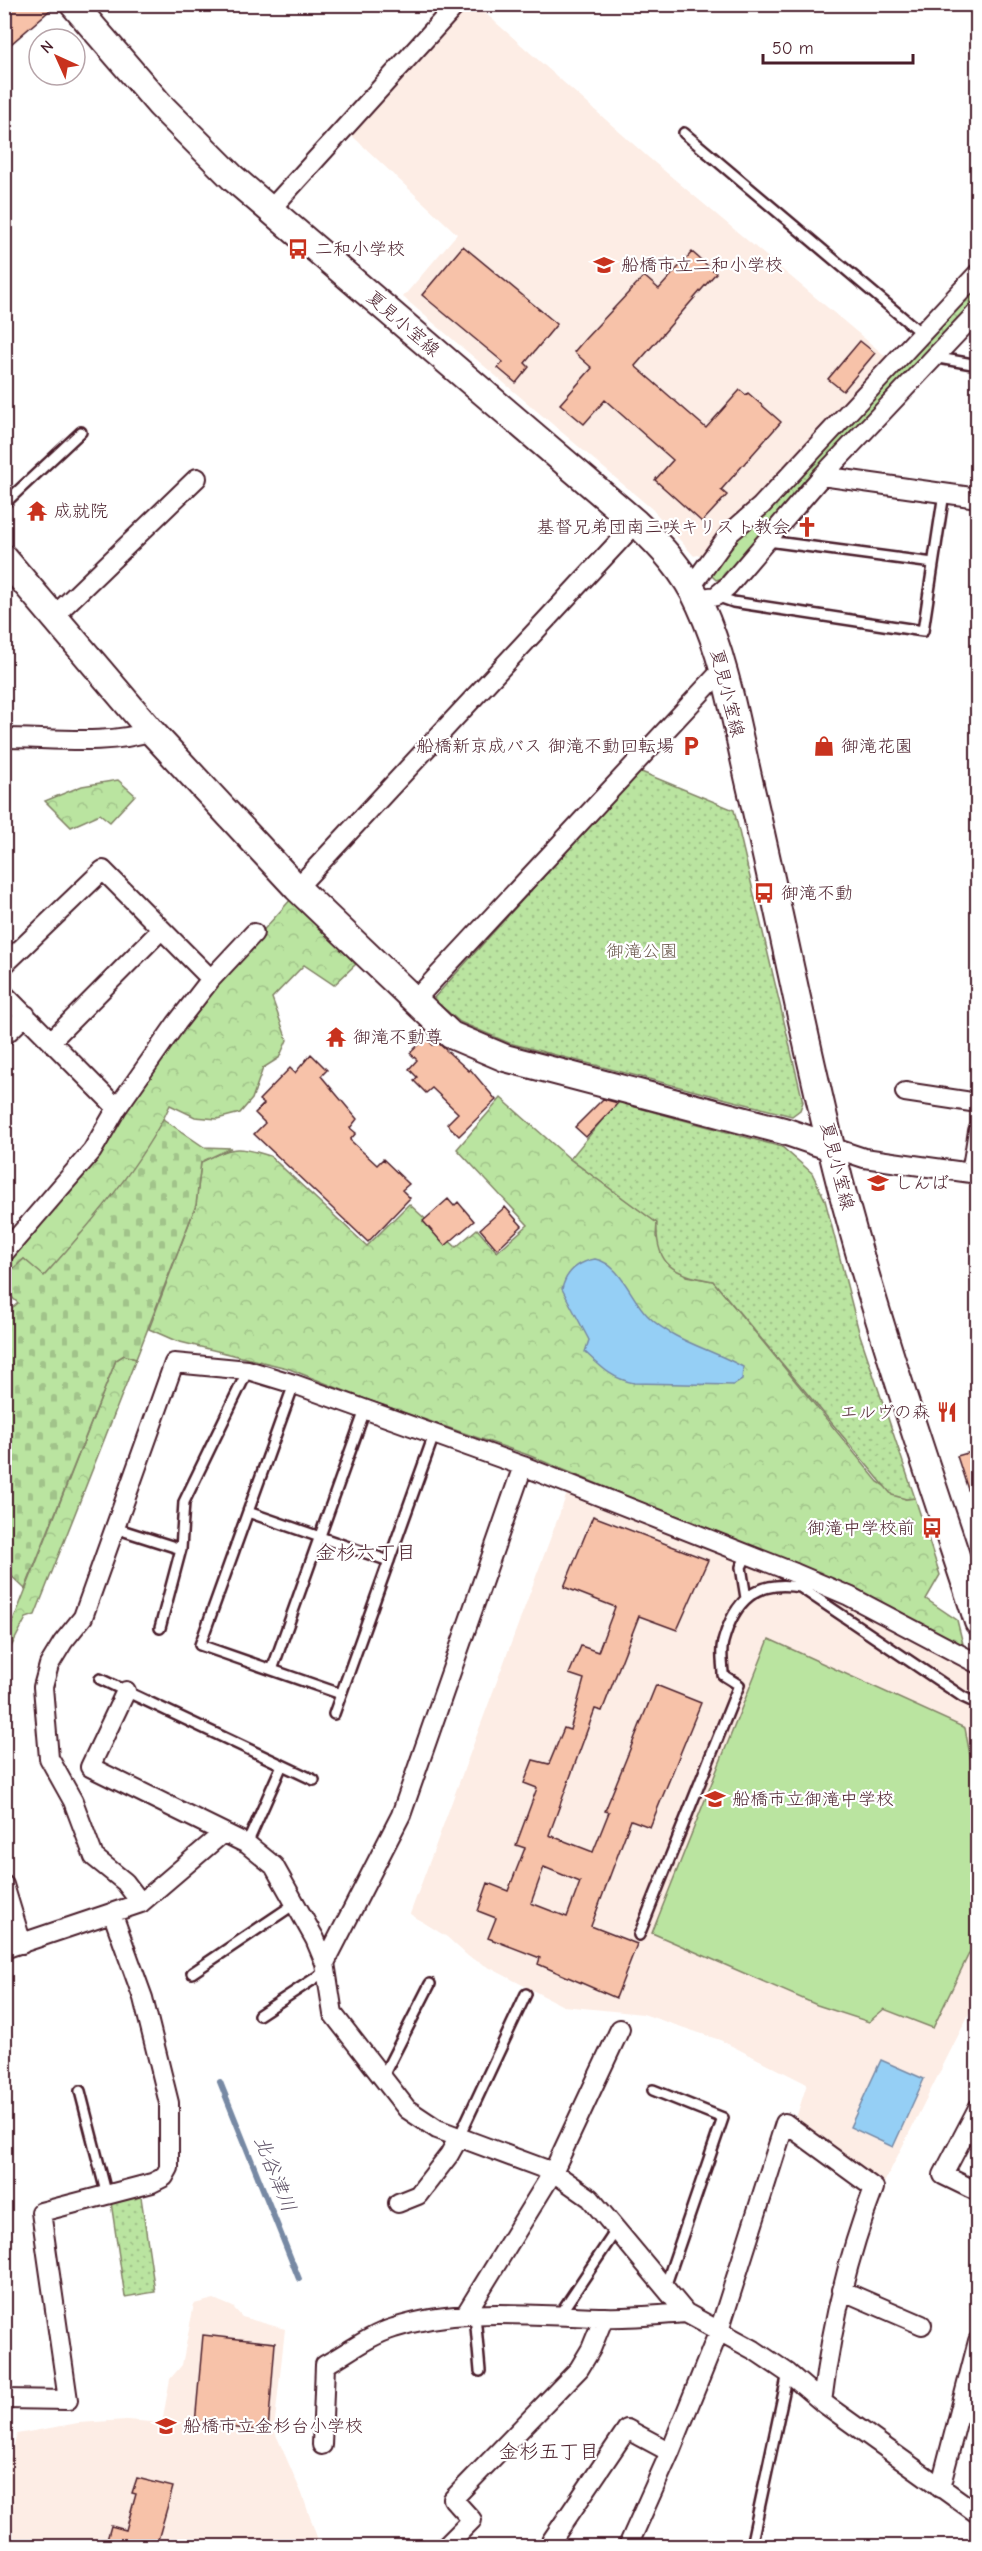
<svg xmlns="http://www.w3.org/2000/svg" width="982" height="2551" font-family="'Comic Neue','Klee One',sans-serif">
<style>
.built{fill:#fdede5}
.green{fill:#bae4a0;stroke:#828266;stroke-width:1.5}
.forest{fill:url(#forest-crowns);stroke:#828266;stroke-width:1.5}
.cemetery{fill:url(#cemetery-stones);stroke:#828266;stroke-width:1.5}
.park{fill:url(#park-dots);stroke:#828266;stroke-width:1.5}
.water{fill:#95cff5;stroke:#7789a4;stroke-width:1.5}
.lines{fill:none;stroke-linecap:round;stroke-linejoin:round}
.stream{stroke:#7789a4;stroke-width:6}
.building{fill:#f7c2a9;stroke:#4a1f2b;stroke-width:1.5;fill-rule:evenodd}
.lane-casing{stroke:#4a1f2b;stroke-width:14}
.street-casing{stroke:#4a1f2b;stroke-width:22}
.secondary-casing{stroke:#4a1f2b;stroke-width:30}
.lane{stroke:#fff;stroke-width:9}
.street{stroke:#fff;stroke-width:18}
.secondary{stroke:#fff;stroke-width:26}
.labels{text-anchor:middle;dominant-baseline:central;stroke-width:4.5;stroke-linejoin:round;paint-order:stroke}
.poi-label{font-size:18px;fill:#4a1f2b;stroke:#fff;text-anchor:start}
.street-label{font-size:18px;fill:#4a1f2b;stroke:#fff}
.park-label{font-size:18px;fill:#6c5a4e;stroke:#fff}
.neighbourhood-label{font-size:20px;fill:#4a1f2b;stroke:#fff}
.water-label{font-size:20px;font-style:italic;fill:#605468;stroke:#fff}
</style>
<defs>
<pattern id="forest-crowns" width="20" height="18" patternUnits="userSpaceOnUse" patternTransform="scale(1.5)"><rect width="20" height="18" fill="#bae4a0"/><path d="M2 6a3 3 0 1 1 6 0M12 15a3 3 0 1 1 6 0" fill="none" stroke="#a1c38a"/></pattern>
<pattern id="cemetery-stones" width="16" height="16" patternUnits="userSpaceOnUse" patternTransform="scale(1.5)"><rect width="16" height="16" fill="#bae4a0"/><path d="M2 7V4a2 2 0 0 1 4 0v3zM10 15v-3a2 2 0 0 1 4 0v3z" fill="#a1c38a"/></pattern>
<pattern id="park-dots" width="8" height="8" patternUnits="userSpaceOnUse" patternTransform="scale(1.5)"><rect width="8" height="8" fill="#bae4a0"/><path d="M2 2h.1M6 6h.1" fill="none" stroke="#a1c38a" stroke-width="1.8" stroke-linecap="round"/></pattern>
</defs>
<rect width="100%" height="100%" fill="#fff"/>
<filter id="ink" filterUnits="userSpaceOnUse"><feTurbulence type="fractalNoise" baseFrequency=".0167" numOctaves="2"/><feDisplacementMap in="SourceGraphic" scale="12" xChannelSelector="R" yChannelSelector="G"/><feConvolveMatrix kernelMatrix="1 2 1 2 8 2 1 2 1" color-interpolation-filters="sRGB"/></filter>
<g filter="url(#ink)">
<path class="built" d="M462,5H476L649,158L889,359L710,552L694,556L652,509L403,297L457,234L347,131Z
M568,1491L731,1553L845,1603L973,1671L978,1684L977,1998L883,2185L796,2118L807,2084L720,2040L643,2014L563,2006L469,1957L447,1937L410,1914Z
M214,2299L233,2307L242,2317L285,2329L274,2430L302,2494L320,2546H5V2477L17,2434L78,2423L127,2420L162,2423L170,2379L182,2365L194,2304Z"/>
<path class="green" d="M769,1639L965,1728L977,1794V1937L933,2028L884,2009L869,2022L817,2005L652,1933Z"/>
<path class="forest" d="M977,282V302L818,470L723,578L716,580L710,574L718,558Z
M118,780L135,795L110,822L100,814L71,827L45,801L82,786Z
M292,898L356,964L334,985L304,965L272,998L287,1040L279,1058L263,1068L252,1099L240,1113L217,1119L195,1117L170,1105C141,1169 90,1225 43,1277L24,1259L5,1276V1259L210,990Z
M501,1098L570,1159L657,1223L656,1237L686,1276L713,1281L878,1482L905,1499L915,1498L940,1575L926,1599L957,1620L965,1652L735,1541L528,1455L365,1399L287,1368L176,1341L149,1329L196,1205L201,1162C232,1147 236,1145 270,1156L367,1246L409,1204L456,1247L477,1229L497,1252L528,1225L457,1149Z
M124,1355L136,1359L35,1615L26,1618L10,1649L5,1646L4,1616L12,1624L116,1360Z"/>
<path class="cemetery" d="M163,1119L204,1147L231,1148L201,1162L196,1205L136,1359L124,1355L116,1360L25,1589L5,1570L4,1315L18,1303L5,1291V1276L24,1259L44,1276C87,1228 132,1176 163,1119Z"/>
<path class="park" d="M639,771L734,810L803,1102L800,1110L792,1116L509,1043L460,1022L433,999Z
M617,1102L782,1147L812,1173L825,1200L859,1332L915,1498L906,1499L892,1495L713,1281C675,1274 655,1267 657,1223L570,1159Z
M141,2197L155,2292L125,2297L111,2202Z"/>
<path class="water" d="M595,1259C621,1264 630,1298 648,1316C673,1341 711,1349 743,1367L742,1380L734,1385L634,1383C612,1379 601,1367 585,1352L589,1340L562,1289C566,1272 578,1262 595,1259Z
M881,2060L924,2079L893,2147L850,2127Z"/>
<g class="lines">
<path class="stream" d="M220,2082L299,2279"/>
</g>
<path class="building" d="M4,4H57L4,50Z
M463,246L557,324L525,363L529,367L516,383L498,368L503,362L422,295Z
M692,252L716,273L635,366L706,428L740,390L746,395L748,393L781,422L721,490L727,495L702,522L655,480L673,460L605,400L584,424L560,404L592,368L574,352L585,339L644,276L659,289Z
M860,341L875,353L843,391L828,379Z
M426,1038L433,1045L436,1041L469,1071L470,1069L496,1100L459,1136L447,1124L458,1113L432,1088L426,1093L414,1081L417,1077L409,1069L417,1060L410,1053Z
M311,1054L327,1070L321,1076L357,1119L350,1128L356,1133L350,1140L377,1165L383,1159L409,1184L402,1190L410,1198L368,1242L254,1134L265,1123L255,1113L264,1104L259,1100L290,1068L295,1073Z
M603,1099L618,1103L586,1137L575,1127Z
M448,1199L454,1206L458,1202L474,1221L445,1246L423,1221Z
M505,1207L522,1226L497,1249L480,1229Z
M978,1450V1507L974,1508L957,1456Z
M593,1516L708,1560L677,1630L639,1616L602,1711L595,1709L549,1835L593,1852L609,1812L605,1811L656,1685L701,1703L650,1827L631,1820L591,1926L637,1944L616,1998L538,1964L540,1958L488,1938L496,1918L478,1911L488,1883L508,1891L525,1848L516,1845L537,1788L524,1783L533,1760L549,1764L564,1728L570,1730L584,1679L569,1674L581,1646L598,1652L615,1607L564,1587ZM544,1867L580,1882L567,1917L531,1903Z
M203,2335L275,2343L268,2431L195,2424Z
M137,2478L173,2487L158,2540L165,2542V2547H105L111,2526L126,2530L136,2494L132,2493Z"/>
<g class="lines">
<g class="lane-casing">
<path id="lane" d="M684,133L921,333
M933,357L978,365
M4,504L81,432
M768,541L933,563
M716,596L733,602L923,631L944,493
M294,1384L200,1645L341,1694
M248,1512L389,1561
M115,1528L181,1549
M746,1598L741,1567L748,1553
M160,1628L181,1549L184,1502L248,1370
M272,1670L365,1410
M100,1679L314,1780
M334,1714L434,1435
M247,1844L282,1765
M639,1935L739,1685L723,1675C723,1665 720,1652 723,1642C734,1601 756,1579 800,1587L963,1697L978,1704
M192,1973L296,1903
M259,2015L326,1971
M382,2078L430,1984
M653,2090L723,2118L665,2287
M80,2091L107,2196
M459,2137L526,1994
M560,2314L617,2229
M475,2315L480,2371
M751,2546L788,2373"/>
</g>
<g class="street-casing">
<path id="street" d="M270,210L457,4
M822,476L978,498
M691,587L730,533L761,506L978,273
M697,599L716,596L728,586L822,476L978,311
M54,616L197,478
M4,738C50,738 109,746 151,731
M297,888L636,523
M4,965L103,870L211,979
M4,994L117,1108
M414,1001L722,670
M4,1036L26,1015
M51,1041L160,931
M905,1092L978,1103
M831,1147L864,1158L978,1174
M971,1173L978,1131
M4,1253L92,1151L117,1108L176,1024L211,979L254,933
M126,1691L90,1767L247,1844L274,1866L315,1939L325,1963L333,2014L407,2109L437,2129L553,2172L590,2198L686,2313L754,2350L788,2373L822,2402L978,2514
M4,1885L22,1944
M141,1903L125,1882L94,1857L73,1801L49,1758L43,1687L49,1665L63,1642L83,1617L174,1363L248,1370L294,1384L523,1466L795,1573L849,1596L978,1664
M4,1949L141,1903L223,1833
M325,1963L401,1815L523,1466
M978,2108L943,2175L978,2192
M398,2203L418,2195L449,2155L459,2137
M841,2290L922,2325
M465,2315L553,2172L620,2029
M4,2399L68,2400L41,2212L152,2183L164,2177L169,2168V2103L143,1998L113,1915
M322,2445L325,2365C347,2353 370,2335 394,2328C461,2306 534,2316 603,2317C630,2318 658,2315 686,2313
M940,2488L978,2341
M446,2546L472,2520L453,2499L579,2369L591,2349L604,2317
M548,2546L627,2429L670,2452
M628,2546L670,2452L719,2331L785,2123L874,2188C847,2258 831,2328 822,2402"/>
</g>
<g class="secondary-casing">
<path id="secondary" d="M73,4L160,105L233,178L636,523C662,547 685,572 700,605C726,661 736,725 750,785C781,917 806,1051 840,1183C879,1331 930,1476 978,1622
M4,558L151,731L297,888L451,1035L505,1058L784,1131L831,1147"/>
</g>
<use href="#lane" class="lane"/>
<use href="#street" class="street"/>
<use href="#secondary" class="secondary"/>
</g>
</g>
<defs>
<g id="bus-bare" transform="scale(1.62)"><path d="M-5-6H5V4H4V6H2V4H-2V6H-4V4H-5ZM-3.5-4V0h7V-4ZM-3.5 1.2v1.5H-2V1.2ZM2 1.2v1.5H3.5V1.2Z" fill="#c8321e" stroke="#fff" stroke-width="2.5" paint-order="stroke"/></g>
<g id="school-bare" transform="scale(1.62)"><path d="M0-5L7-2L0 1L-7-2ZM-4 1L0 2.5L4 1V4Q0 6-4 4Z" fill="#c8321e" stroke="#fff" stroke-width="2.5" paint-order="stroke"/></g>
<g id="temple-bare" transform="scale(1.62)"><path d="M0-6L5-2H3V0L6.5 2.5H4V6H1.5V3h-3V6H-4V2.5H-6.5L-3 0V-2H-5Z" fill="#c8321e" stroke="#fff" stroke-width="2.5" paint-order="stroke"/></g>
<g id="church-bare" transform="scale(1.62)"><path d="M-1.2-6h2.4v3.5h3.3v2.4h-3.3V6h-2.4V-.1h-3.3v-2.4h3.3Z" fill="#c8321e" stroke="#fff" stroke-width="2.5" paint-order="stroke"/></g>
<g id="parking-bare" transform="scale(1.62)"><path d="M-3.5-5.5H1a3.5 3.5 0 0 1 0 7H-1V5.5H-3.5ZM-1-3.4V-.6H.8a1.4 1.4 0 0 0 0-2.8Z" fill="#c8321e" stroke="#fff" stroke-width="2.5" paint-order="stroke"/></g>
<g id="shop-bare" transform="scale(1.62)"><path d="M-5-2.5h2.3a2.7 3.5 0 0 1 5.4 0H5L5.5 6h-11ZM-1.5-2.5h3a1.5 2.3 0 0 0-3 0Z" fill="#c8321e" stroke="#fff" stroke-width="2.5" paint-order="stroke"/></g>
<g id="restaurant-bare" transform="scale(1.62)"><path d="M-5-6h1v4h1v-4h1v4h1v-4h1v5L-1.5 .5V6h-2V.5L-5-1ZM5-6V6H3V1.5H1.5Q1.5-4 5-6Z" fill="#c8321e" stroke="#fff" stroke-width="2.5" paint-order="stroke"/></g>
</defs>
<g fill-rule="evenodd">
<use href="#bus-bare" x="298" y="249"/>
<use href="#school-bare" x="604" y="265"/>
<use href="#temple-bare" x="37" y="511"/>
<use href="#church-bare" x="807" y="527"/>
<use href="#parking-bare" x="691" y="746"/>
<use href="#shop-bare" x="824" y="746"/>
<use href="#bus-bare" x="764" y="893"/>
<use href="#temple-bare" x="336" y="1037"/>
<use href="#school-bare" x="878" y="1183"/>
<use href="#restaurant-bare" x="947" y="1412"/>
<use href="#bus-bare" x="932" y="1528"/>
<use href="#school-bare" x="715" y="1799"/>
<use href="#school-bare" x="166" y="2426"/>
</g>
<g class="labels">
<g class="poi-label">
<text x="315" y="249">二和小学校</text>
<text x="621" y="265">船橋市立二和小学校</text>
<text x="54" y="511">成就院</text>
<text x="790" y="527" text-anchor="end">基督兄弟団南三咲キリスト教会</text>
<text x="674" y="746" text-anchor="end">船橋新京成バス 御滝不動回転場</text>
<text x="841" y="746">御滝花園</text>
<text x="781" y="893">御滝不動</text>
<text x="353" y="1037">御滝不動尊</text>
<text x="895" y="1183">しんば</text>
<text x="930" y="1412" text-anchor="end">エルヴの森</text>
<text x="915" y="1528" text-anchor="end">御滝中学校前</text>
<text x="732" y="1799">船橋市立御滝中学校</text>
<text x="183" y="2426">船橋市立金杉台小学校</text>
</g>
<g class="street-label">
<text transform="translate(403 324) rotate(41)">夏見小室線</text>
<text transform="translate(727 693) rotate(76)">夏見小室線</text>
<text transform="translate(837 1166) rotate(76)">夏見小室線</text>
</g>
<g class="park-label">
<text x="642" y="951">御滝公園</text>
</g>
<g class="neighbourhood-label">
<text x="366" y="1552">金杉六丁目</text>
<text x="549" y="2451">金杉五丁目</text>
</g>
<g class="water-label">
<text transform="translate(275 2174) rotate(68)">北谷津川</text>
</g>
</g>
<rect width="982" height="2551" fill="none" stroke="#fff" stroke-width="24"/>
<rect x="12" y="12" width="958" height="2527" fill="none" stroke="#4a1f2b" stroke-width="2" filter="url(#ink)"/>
<g transform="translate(57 57) rotate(315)"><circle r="28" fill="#ffffff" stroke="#b7a5aa" stroke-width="1.5"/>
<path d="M0-4.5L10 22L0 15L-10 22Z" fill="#c8321e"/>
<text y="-9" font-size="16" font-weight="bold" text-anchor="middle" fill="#4a1f2b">N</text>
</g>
<path d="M763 54v9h150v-9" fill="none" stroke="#4a1f2b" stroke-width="3"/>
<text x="772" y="54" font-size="18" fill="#4a1f2b" stroke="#ffffff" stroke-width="4.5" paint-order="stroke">50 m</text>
</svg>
